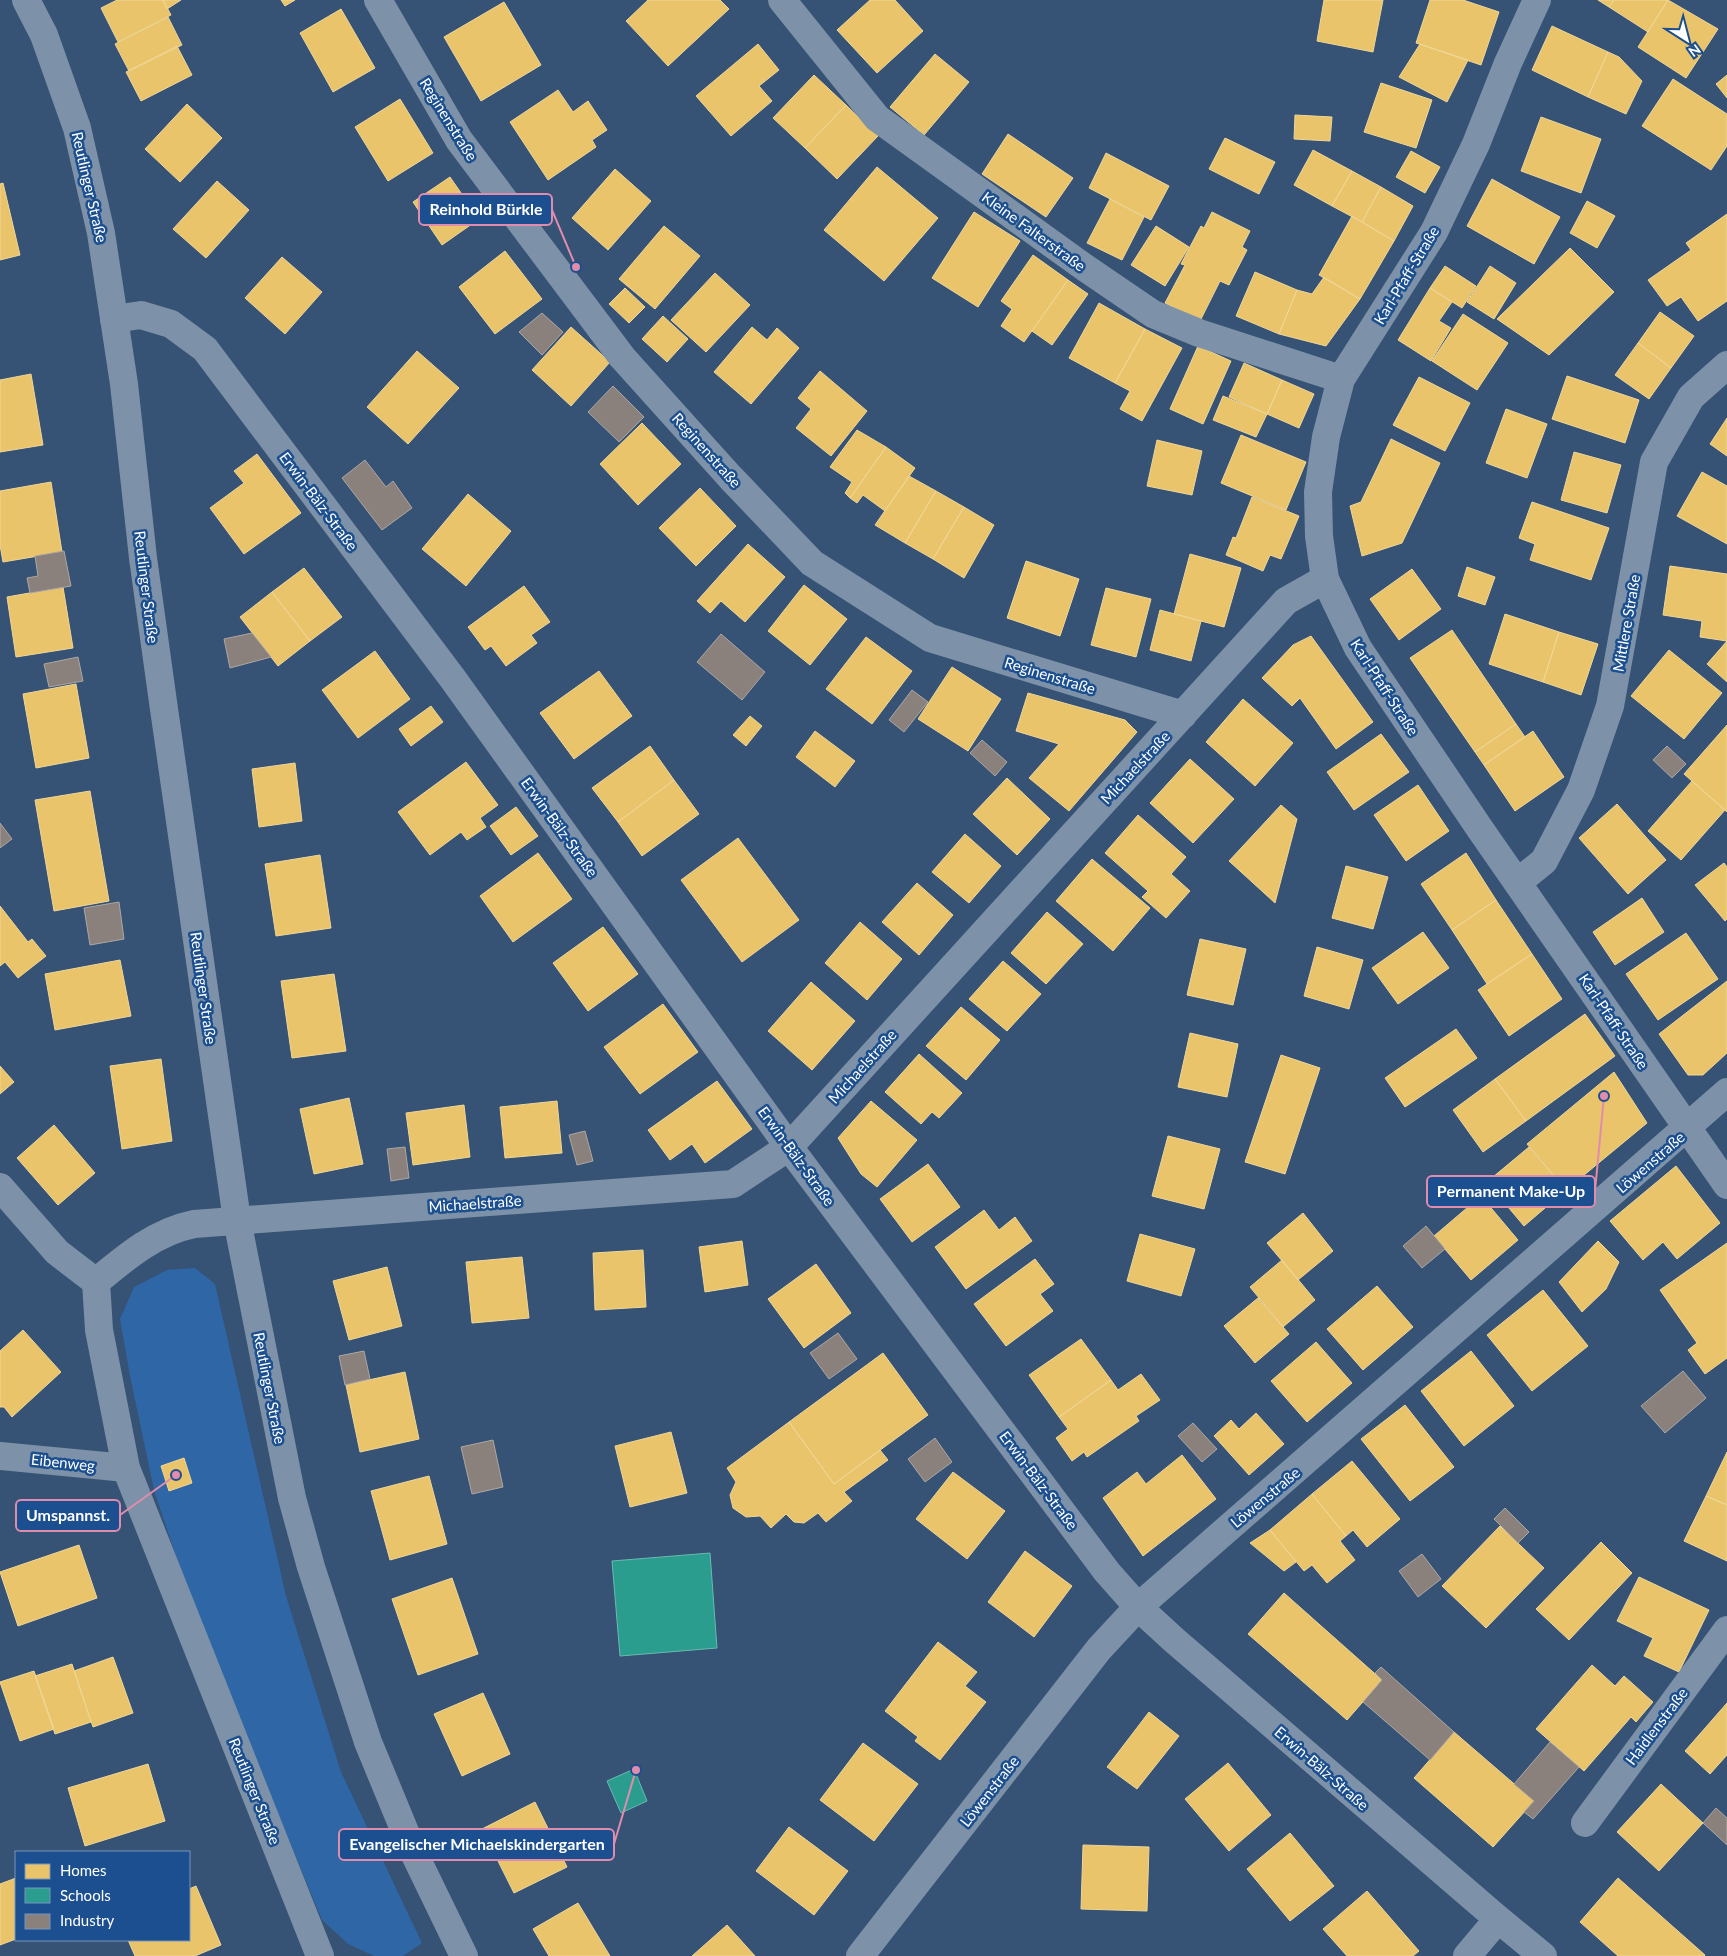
<svg xmlns="http://www.w3.org/2000/svg" width="1727" height="1956" font-family="Lato,sans-serif">
<style>
.green{fill:#2f66a5}
.homes{fill:#e9c46a;stroke:#f0d697}
.schools{fill:#2a9d8f;stroke:#6abab1}
.industry{fill:#8a817c;stroke:#ada7a3}
.lines{fill:none;stroke-linecap:round;stroke-linejoin:round}
.minor{stroke:#7d92a8;stroke-width:28}
.tertiary{stroke:#7d92a8;stroke-width:28}
.labels{text-anchor:middle;dominant-baseline:central;stroke-width:5;stroke-linejoin:round;paint-order:stroke}
.street-label{font-size:15px;fill:#fff;stroke:#1b4f8f}
.leader{fill:none;stroke:#e08cad;stroke-width:2}
.callout-dot{fill:#e08cad;stroke:#1b4f8f;stroke-width:2}
.callout{fill:#1b4f8f;stroke:#e08cad;stroke-width:2}
.callout-label{font-size:16px;text-anchor:middle;font-weight:bold;fill:#fff}
</style>
<rect width="100%" height="100%" fill="#365274"/>
<path class="green" d="M195,1268L215,1284L286,1596L341,1772L422,1943L403,1956H374L348,1944L322,1920L195,1614L154,1490L130,1376L120,1319L134,1287L167,1270Z"/>
<path class="homes" d="M117,0H163L171,15L118,42L101,8Z
M163,0H181L167,9Z
M281,0H295L285,6Z
M648,0H720L729,9L668,66L626,21Z
M870,0H895L923,31L877,73L837,30Z
M1324,0H1383L1373,52L1317,41Z
M1430,0H1463L1499,12L1481,65L1416,43Z
M1598,0H1614L1609,7Z
M1614,0H1668L1648,32L1609,7Z
M1668,0L1718,29L1686,78L1638,47Z
M504,2L541,65L481,101L444,37Z
M341,9L375,68L333,92L300,33Z
M168,17L182,45L129,71L115,44Z
M1552,26L1608,52L1588,97L1532,70Z
M758,44L779,70L759,86L772,101L731,136L696,96Z
M1420,44L1468,60L1447,102L1399,77Z
M177,46L192,75L141,101L126,72Z
M1608,52L1619,57L1642,81L1626,114L1588,97Z
M935,54L969,82L924,135L890,107Z
M814,75L846,105L805,148L773,118Z
M1727,75V98L1716,84Z
M1673,79L1727,114V146L1711,170L1642,126Z
M1381,83L1432,100L1416,148L1364,132Z
M558,90L573,112L588,101L607,130L592,140L596,147L548,180L510,122Z
M400,99L433,153L388,181L355,127Z
M187,104L222,138L180,182L145,149Z
M846,105L878,136L837,179L805,148Z
M1295,115L1332,117L1330,141L1294,139Z
M1541,117L1601,139L1581,193L1521,171Z
M1008,134L1073,178L1046,217L982,174Z
M1225,138L1275,162L1259,194L1209,169Z
M1313,150L1352,171L1332,206L1294,185Z
M1411,151L1440,167L1425,193L1396,177Z
M1106,153L1169,186L1151,220L1089,188Z
M877,167L938,218L884,281L824,230Z
M615,169L651,201L608,250L572,218Z
M1352,171L1381,187L1362,222L1332,206Z
M450,177L479,219L442,245L413,202Z
M1492,179L1560,217L1534,264L1467,226Z
M217,181L249,210L206,258L173,229Z
M3,183L20,255L0,260V184Z
M1381,187L1413,206L1394,241L1362,222Z
M1110,199L1144,217L1122,260L1087,243Z
M1587,201L1615,216L1597,248L1570,233Z
M974,212L1020,241L978,307L932,278Z
M1212,212L1250,231L1242,247L1247,250L1229,285L1220,281L1200,321L1165,303L1185,265L1181,264L1201,226L1204,228Z
M1727,214V301L1698,321L1681,297L1667,306L1648,280L1691,250L1686,243Z
M1352,216L1394,241L1360,299L1319,275Z
M664,226L700,256L655,309L619,279Z
M1156,226L1189,247L1165,286L1131,265Z
M1570,248L1614,292L1549,355L1497,319Z
M505,251L542,299L495,334L459,287Z
M1033,255L1068,280L1024,342L1001,326L1012,309L1001,301Z
M282,257L322,292L285,334L245,298Z
M1445,266L1476,286L1462,308L1430,288Z
M1490,266L1516,283L1494,319L1467,302Z
M1255,272L1297,290L1279,334L1236,316Z
M715,273L750,305L706,352L671,320Z
M1324,277L1360,299L1326,346L1279,334L1297,290L1312,294Z
M1068,280L1088,294L1052,345L1032,331Z
M625,288L645,307L629,323L609,304Z
M1430,288L1452,302L1439,321L1451,328L1431,361L1398,340Z
M1099,303L1145,329L1115,383L1069,358Z
M1660,312L1694,336L1671,368L1638,343Z
M1463,314L1508,343L1477,390L1432,361Z
M663,316L688,339L667,362L642,339Z
M571,327L610,362L571,406L532,370Z
M752,327L767,340L777,328L799,348L751,404L714,372Z
M1145,329L1182,348L1142,421L1120,409L1130,391L1115,383Z
M1638,343L1671,368L1649,399L1615,375Z
M1198,346L1231,361L1203,424L1170,409Z
M417,351L459,388L408,444L367,407Z
M1244,363L1282,380L1267,414L1229,397Z
M820,371L867,411L831,456L796,428L811,409L798,398Z
M31,374L43,445L0,452V380Z
M1567,376L1639,400L1625,443L1552,419Z
M1419,377L1470,403L1445,451L1393,425Z
M1282,380L1314,394L1299,428L1267,414Z
M1223,396L1267,414L1256,437L1213,420Z
M1506,409L1547,424L1527,478L1486,463Z
M1727,418V456L1710,444Z
M642,423L681,464L638,505L600,464Z
M857,430L886,447L850,498L845,493L852,482L830,467Z
M1241,435L1306,462L1286,510L1221,483Z
M1391,439L1440,463L1402,543L1362,556L1350,506L1361,502Z
M1157,440L1202,451L1192,495L1147,486Z
M886,447L915,468L885,511L863,495L857,503L850,498Z
M1574,452L1621,465L1607,513L1561,500Z
M257,454L301,513L244,554L210,508L244,483L234,471Z
M1702,472L1727,486V544L1677,516Z
M909,476L936,491L905,543L875,525Z
M51,482L62,552L3,562L0,545V491Z
M700,488L736,526L696,566L659,528Z
M936,491L964,507L933,559L905,543Z
M468,494L511,531L466,586L422,549Z
M1252,497L1299,516L1281,559L1270,555L1263,571L1226,555L1233,537L1236,538Z
M1532,502L1609,528L1591,580L1530,560L1535,544L1519,538Z
M964,507L994,525L964,578L933,559Z
M748,544L785,577L745,622L721,601L710,613L697,601Z
M1190,554L1241,568L1224,627L1174,614Z
M1026,561L1079,579L1060,636L1007,618Z
M1670,566L1727,574V641L1700,637L1702,621L1663,615Z
M1467,567L1495,577L1485,605L1458,596Z
M304,568L342,617L310,641L272,592Z
M1412,569L1441,609L1399,640L1370,599Z
M804,585L847,619L810,665L768,631Z
M524,586L550,622L531,635L537,643L506,666L491,646L485,650L468,627Z
M63,587L73,648L16,657L7,597Z
M1106,588L1151,599L1136,657L1091,645Z
M272,592L310,641L278,666L240,617Z
M1160,610L1201,621L1191,661L1150,650Z
M1505,614L1559,632L1543,682L1489,664Z
M1452,630L1516,724L1475,752L1410,658Z
M1559,632L1598,644L1581,695L1543,682Z
M1311,636L1373,722L1336,749L1300,698L1292,706L1262,678L1293,645Z
M866,637L912,671L872,724L826,689Z
M1727,641V682L1707,664Z
M1669,650L1722,693L1684,739L1631,696Z
M375,651L410,699L358,738L322,690Z
M952,667L1001,699L968,751L918,719Z
M599,671L632,716L574,759L540,713Z
M76,684L89,758L36,768L23,694Z
M1028,693L1125,720L1137,732L1069,811L1029,778L1059,744L1016,731Z
M1243,699L1293,743L1255,786L1206,742Z
M431,706L443,722L411,746L399,729Z
M750,716L762,726L746,746L733,735Z
M1516,724L1525,737L1484,765L1475,752Z
M1727,725V812L1684,774Z
M815,731L855,761L835,787L796,757Z
M1533,731L1564,777L1515,811L1484,765Z
M1381,734L1409,772L1354,810L1327,772Z
M650,746L674,780L618,822L592,788Z
M1190,759L1234,799L1193,843L1150,803Z
M466,762L498,805L480,818L486,827L467,840L461,832L430,855L398,812Z
M295,763L302,821L259,827L252,769Z
M1007,778L1050,819L1017,855L973,814Z
M674,780L699,814L642,856L618,822Z
M1692,781L1725,810L1681,860L1648,831Z
M1418,785L1449,831L1406,861L1374,815Z
M90,791L109,901L54,911L35,800Z
M1617,804L1666,860L1628,894L1579,838Z
M1281,805L1297,819L1275,903L1229,861Z
M516,807L538,836L511,855L490,826Z
M1138,815L1186,857L1171,874L1190,891L1166,918L1142,897L1148,891L1105,853Z
M965,834L1001,866L969,903L932,872Z
M738,838L799,920L742,962L681,880Z
M538,853L572,899L513,942L480,896Z
M1466,853L1496,900L1452,930L1421,884Z
M320,855L331,928L276,936L265,864Z
M1092,859L1150,908L1113,951L1056,901Z
M1724,863L1727,867V919L1725,921L1695,885Z
M1346,866L1388,877L1373,929L1332,918Z
M917,883L953,915L919,955L882,922Z
M1642,898L1664,932L1615,965L1593,932Z
M1496,900L1532,954L1487,984L1452,930Z
M0,906L28,942L32,939L46,956L18,978L5,962L0,966Z
M1047,912L1083,944L1046,984L1011,953Z
M860,922L902,959L867,1000L825,963Z
M603,927L638,974L588,1011L553,963Z
M1423,932L1449,968L1398,1004L1372,968Z
M1686,933L1718,979L1658,1020L1626,974Z
M1200,939L1246,949L1233,1005L1187,995Z
M1317,947L1363,960L1349,1009L1304,996Z
M1532,954L1562,999L1509,1036L1478,990Z
M120,960L131,1016L55,1030L45,974Z
M1003,961L1041,994L1007,1031L969,999Z
M334,974L346,1051L292,1058L281,981Z
M1727,981V1053L1703,1075H1688L1659,1034Z
M811,982L855,1021L812,1070L768,1031Z
M663,1004L698,1052L640,1094L604,1047Z
M961,1007L1000,1040L966,1080L926,1046Z
M1585,1014L1615,1056L1526,1121L1495,1079Z
M1456,1029L1477,1058L1405,1107L1385,1078Z
M1190,1033L1238,1044L1227,1097L1178,1087Z
M919,1054L962,1093L939,1118L932,1112L921,1124L885,1092Z
M1281,1055L1320,1068L1285,1174L1245,1162Z
M161,1059L172,1141L122,1149L110,1066Z
M0,1066L14,1082L0,1094Z
M1614,1072L1647,1123L1566,1190L1527,1144Z
M1495,1079L1526,1121L1483,1152L1453,1110Z
M717,1081L752,1129L705,1163L692,1144L670,1160L648,1130Z
M349,1098L363,1164L314,1174L300,1109Z
M557,1101L562,1153L505,1158L500,1107Z
M871,1101L917,1140L877,1187L861,1174L838,1138Z
M464,1105L470,1157L413,1165L406,1113Z
M54,1125L95,1173L58,1205L17,1158Z
M1168,1136L1220,1149L1204,1209L1152,1196Z
M1529,1147L1566,1190L1524,1226L1487,1182Z
M928,1164L960,1207L912,1242L880,1199Z
M1676,1166L1720,1223L1677,1259L1663,1242L1643,1260L1610,1221Z
M1481,1196L1518,1240L1471,1280L1434,1236Z
M984,1210L999,1230L1015,1217L1032,1241L966,1289L935,1247Z
M1303,1213L1333,1251L1298,1280L1267,1243Z
M1140,1234L1195,1249L1181,1296L1127,1281Z
M742,1241L748,1285L705,1292L699,1247Z
M1598,1241L1619,1262L1606,1289L1582,1312L1559,1282Z
M1727,1243V1358L1705,1374L1688,1350L1697,1343L1660,1290Z
M643,1250L646,1307L595,1310L593,1253Z
M522,1257L529,1318L472,1323L466,1262Z
M1035,1259L1054,1284L1040,1294L1053,1311L1006,1346L974,1304Z
M1282,1260L1315,1300L1283,1327L1250,1287Z
M816,1264L851,1313L804,1348L768,1299Z
M387,1267L402,1326L349,1340L333,1281Z
M1377,1286L1413,1327L1363,1370L1327,1329Z
M1543,1290L1588,1346L1532,1391L1487,1335Z
M1258,1298L1289,1334L1255,1363L1224,1326Z
M23,1330L61,1372L12,1417L4,1407H0V1351Z
M1081,1339L1111,1380L1059,1417L1029,1375Z
M1316,1342L1352,1383L1307,1422L1271,1381Z
M1471,1351L1514,1406L1464,1446L1421,1391Z
M883,1353L928,1415L834,1484L789,1422Z
M405,1372L419,1439L360,1452L346,1385Z
M1141,1374L1160,1400L1136,1416L1139,1421L1087,1457L1084,1452L1072,1461L1056,1438L1068,1429L1059,1417L1111,1380L1118,1390Z
M1405,1405L1454,1467L1410,1501L1361,1439Z
M1256,1413L1284,1444L1249,1475L1214,1436L1231,1420L1239,1429Z
M789,1422L834,1484L880,1450L888,1460L844,1492L852,1501L826,1522L818,1513L804,1523L794,1522L786,1514L771,1528L760,1516L746,1517L733,1508L730,1495L736,1482L727,1468Z
M671,1432L687,1493L630,1507L615,1446Z
M1727,1452V1505L1706,1496Z
M1182,1455L1216,1499L1143,1556L1103,1498L1137,1472L1146,1484Z
M184,1458L192,1483L169,1491L161,1466Z
M1352,1461L1400,1519L1367,1547L1353,1530L1346,1536L1312,1494Z
M953,1472L1005,1511L967,1559L916,1519Z
M429,1476L447,1544L390,1560L371,1491Z
M1312,1494L1346,1536L1340,1541L1355,1560L1327,1583L1312,1565L1304,1571L1270,1530Z
M1706,1496L1727,1505V1561L1684,1541Z
M1500,1526L1544,1568L1486,1628L1442,1586Z
M1270,1530L1296,1562L1284,1571L1250,1543Z
M1601,1542L1632,1573L1569,1640L1536,1609Z
M79,1545L97,1598L18,1626L0,1572Z
M1025,1551L1072,1586L1034,1637L988,1602Z
M1639,1577L1709,1610L1679,1672L1644,1656L1653,1638L1617,1621Z
M452,1578L478,1654L418,1675L392,1599Z
M1284,1593L1382,1680L1347,1720L1248,1634Z
M938,1642L977,1672L965,1686L986,1702L940,1760L915,1741L918,1737L885,1711Z
M113,1657L133,1713L93,1727L74,1671Z
M72,1664L91,1722L55,1734L35,1676Z
M1592,1665L1615,1686L1624,1676L1653,1702L1636,1722L1631,1717L1584,1771L1536,1729Z
M34,1671L54,1729L20,1741L0,1682Z
M483,1693L510,1754L462,1776L434,1714Z
M1727,1703V1755L1710,1774L1685,1751Z
M1149,1712L1179,1736L1137,1789L1107,1767Z
M1454,1732L1534,1801L1493,1847L1414,1778Z
M863,1743L918,1784L874,1841L820,1800Z
M1228,1763L1271,1815L1229,1851L1185,1799Z
M148,1764L165,1821L85,1846L68,1788Z
M1661,1784L1703,1823L1659,1871L1617,1832Z
M535,1802L567,1867L514,1893L482,1829Z
M789,1827L848,1871L814,1915L756,1871Z
M1290,1833L1334,1886L1290,1921L1247,1869Z
M1083,1845L1149,1847L1147,1911L1081,1909Z
M16,1878V1939L0,1945V1884Z
M1618,1878L1705,1955L1704,1956H1618L1580,1922Z
M196,1886L221,1945L195,1956H135L128,1940H189V1889Z
M1367,1891L1419,1951L1413,1956H1347L1323,1929Z
M578,1903L610,1956H549L533,1929Z
M727,1925L755,1956H692Z"/>
<path class="schools" d="M710,1553L717,1648L620,1656L612,1561Z
M634,1769L647,1801L621,1813L607,1781Z"/>
<path class="industry" d="M542,313L563,332L542,355L519,332Z
M613,386L644,417L619,442L588,412Z
M365,460L386,487L393,481L412,508L382,530L342,478Z
M64,551L71,586L30,593L27,578L38,576L35,556Z
M252,633L271,657L230,668L224,639Z
M721,634L765,672L742,700L697,662Z
M78,657L83,681L49,687L44,664Z
M912,690L928,702L904,732L889,720Z
M982,740L1007,762L995,776L970,753Z
M1667,746L1686,764L1672,778L1653,760Z
M0,823L12,839L0,848Z
M119,902L124,939L90,945L84,908Z
M585,1131L593,1161L577,1165L569,1135Z
M405,1147L409,1178L391,1181L387,1149Z
M1426,1226L1445,1249L1422,1268L1403,1246Z
M838,1333L857,1359L829,1379L810,1353Z
M364,1351L370,1379L345,1385L339,1356Z
M1683,1371L1706,1398L1665,1433L1641,1406Z
M1193,1423L1217,1449L1202,1462L1178,1436Z
M935,1438L952,1462L925,1482L908,1459Z
M493,1440L503,1487L472,1494L461,1447Z
M1505,1508L1529,1532L1518,1543L1494,1519Z
M1422,1554L1441,1579L1418,1597L1399,1571Z
M1381,1667L1454,1732L1430,1760L1363,1702L1382,1680L1375,1673Z
M1550,1742L1579,1767L1533,1819L1524,1812L1534,1801L1514,1784Z
M1716,1808L1727,1818V1845L1703,1823Z"/>
<g class="lines">
<path class="minor" d="M378,0L459,140L622,357L730,477L812,563L930,638L1183,715
M782,0L877,118L1084,267L1153,314L1199,333L1341,379
M1537,0L1508,63L1476,144L1434,232L1341,379L1326,437L1318,492L1319,536L1325,579L1358,648L1480,829L1727,1185
M114,319L141,315L171,324L205,349L453,679L789,1147L1107,1572L1138,1607L1174,1640L1498,1919L1543,1956
M1518,882L1544,861L1581,790L1610,706L1654,462L1691,397L1727,365
M0,1187L57,1252L96,1282
M96,1282C126,1257 155,1232 194,1224L733,1184L789,1147L1286,601L1325,579
M96,1282L99,1330L126,1468L320,1956
M0,1456L126,1468
M1585,1823L1727,1630
M860,1956L1099,1649L1138,1607L1727,1092
M1467,1956L1498,1919"/>
<path class="tertiary" d="M26,0L44,35L77,128L101,233L124,384L143,558L163,702L237,1220L292,1498L311,1567L368,1742L413,1851L464,1956"/>
</g>
<g class="labels">
<g class="street-label">
<text transform="translate(449 119) rotate(58)">Reginenstraße</text>
<text transform="translate(90 187) rotate(77)">Reutlinger Straße</text>
<text transform="translate(1034 231) rotate(36)">Kleine Falterstraße</text>
<text transform="translate(1406 275) rotate(-59)">Karl-Pfaff-Straße</text>
<text transform="translate(707 450) rotate(48)">Reginenstraße</text>
<text transform="translate(319 501) rotate(53)">Erwin-Bälz-Straße</text>
<text transform="translate(147 587) rotate(83)">Reutlinger Straße</text>
<text transform="translate(1626 623) rotate(-80)">Mittlere Straße</text>
<text transform="translate(1050 675) rotate(17)">Reginenstraße</text>
<text transform="translate(1385 687) rotate(57)">Karl-Pfaff-Straße</text>
<text transform="translate(1135 767) rotate(-47)">Michaelstraße</text>
<text transform="translate(560 827) rotate(54)">Erwin-Bälz-Straße</text>
<text transform="translate(204 988) rotate(82)">Reutlinger Straße</text>
<text transform="translate(1614 1021) rotate(56)">Karl-Pfaff-Straße</text>
<text transform="translate(862 1066) rotate(-48)">Michaelstraße</text>
<text transform="translate(797 1156) rotate(54)">Erwin-Bälz-Straße</text>
<text transform="translate(1650 1162) rotate(-41)">Löwenstraße</text>
<text transform="translate(475 1203) rotate(-4)">Michaelstraße</text>
<text transform="translate(270 1388) rotate(79)">Reutlinger Straße</text>
<text transform="translate(63 1462) rotate(6)">Eibenweg</text>
<text transform="translate(1039 1480) rotate(53)">Erwin-Bälz-Straße</text>
<text transform="translate(1265 1497) rotate(-40)">Löwenstraße</text>
<text transform="translate(1656 1726) rotate(-53)">Haidlenstraße</text>
<text transform="translate(1322 1768) rotate(41)">Erwin-Bälz-Straße</text>
<text transform="translate(255 1791) rotate(68)">Reutlinger Straße</text>
<text transform="translate(989 1791) rotate(-52)">Löwenstraße</text>
</g>
</g>
<path class="leader" d="M576 267L552 210M1604 1096L1595 1191M176 1475L120 1515M636 1770L614 1844"/>
<g class="callout-dot">
<circle cx="576" cy="267" r="5"/>
<circle cx="1604" cy="1096" r="5"/>
<circle cx="176" cy="1475" r="5"/>
<circle cx="636" cy="1770" r="5"/>
</g>
<g class="callout">
<rect x="419" y="194" width="133" height="31" rx="5"/>
<rect x="1427" y="1176" width="168" height="31" rx="5"/>
<rect x="16" y="1500" width="104" height="31" rx="5"/>
<rect x="339" y="1829" width="275" height="31" rx="5"/>
</g>
<g class="callout-label">
<text x="486" y="215">Reinhold Bürkle</text>
<text x="1511" y="1197">Permanent Make-Up</text>
<text x="68" y="1521">Umspannst.</text>
<text x="477" y="1850">Evangelischer Michaelskindergarten</text>
</g>
<rect x="15" y="1851" width="175" height="90" fill="#1b4f8f" stroke="#7695bc"/>
<rect x="25" y="1864" width="25" height="15" fill="#e9c46a" stroke="#7695bc"/>
<text x="60" y="1876" font-size="15" fill="#ffffff">Homes</text>
<rect x="25" y="1888" width="25" height="15" fill="#2a9d8f" stroke="#7695bc"/>
<text x="60" y="1901" font-size="15" fill="#ffffff">Schools</text>
<rect x="25" y="1914" width="25" height="15" fill="#8a817c" stroke="#7695bc"/>
<text x="60" y="1926" font-size="15" fill="#ffffff">Industry</text>
<g transform="translate(1687 40) rotate(144)" stroke="#1b4f8f" stroke-width="4" paint-order="stroke">
<path d="M0-4L9 19L0 12L-9 19Z" fill="#ffffff"/>
<text y="-8" font-size="14" font-weight="bold" text-anchor="middle" fill="#ffffff">N</text>
</g>
</svg>
